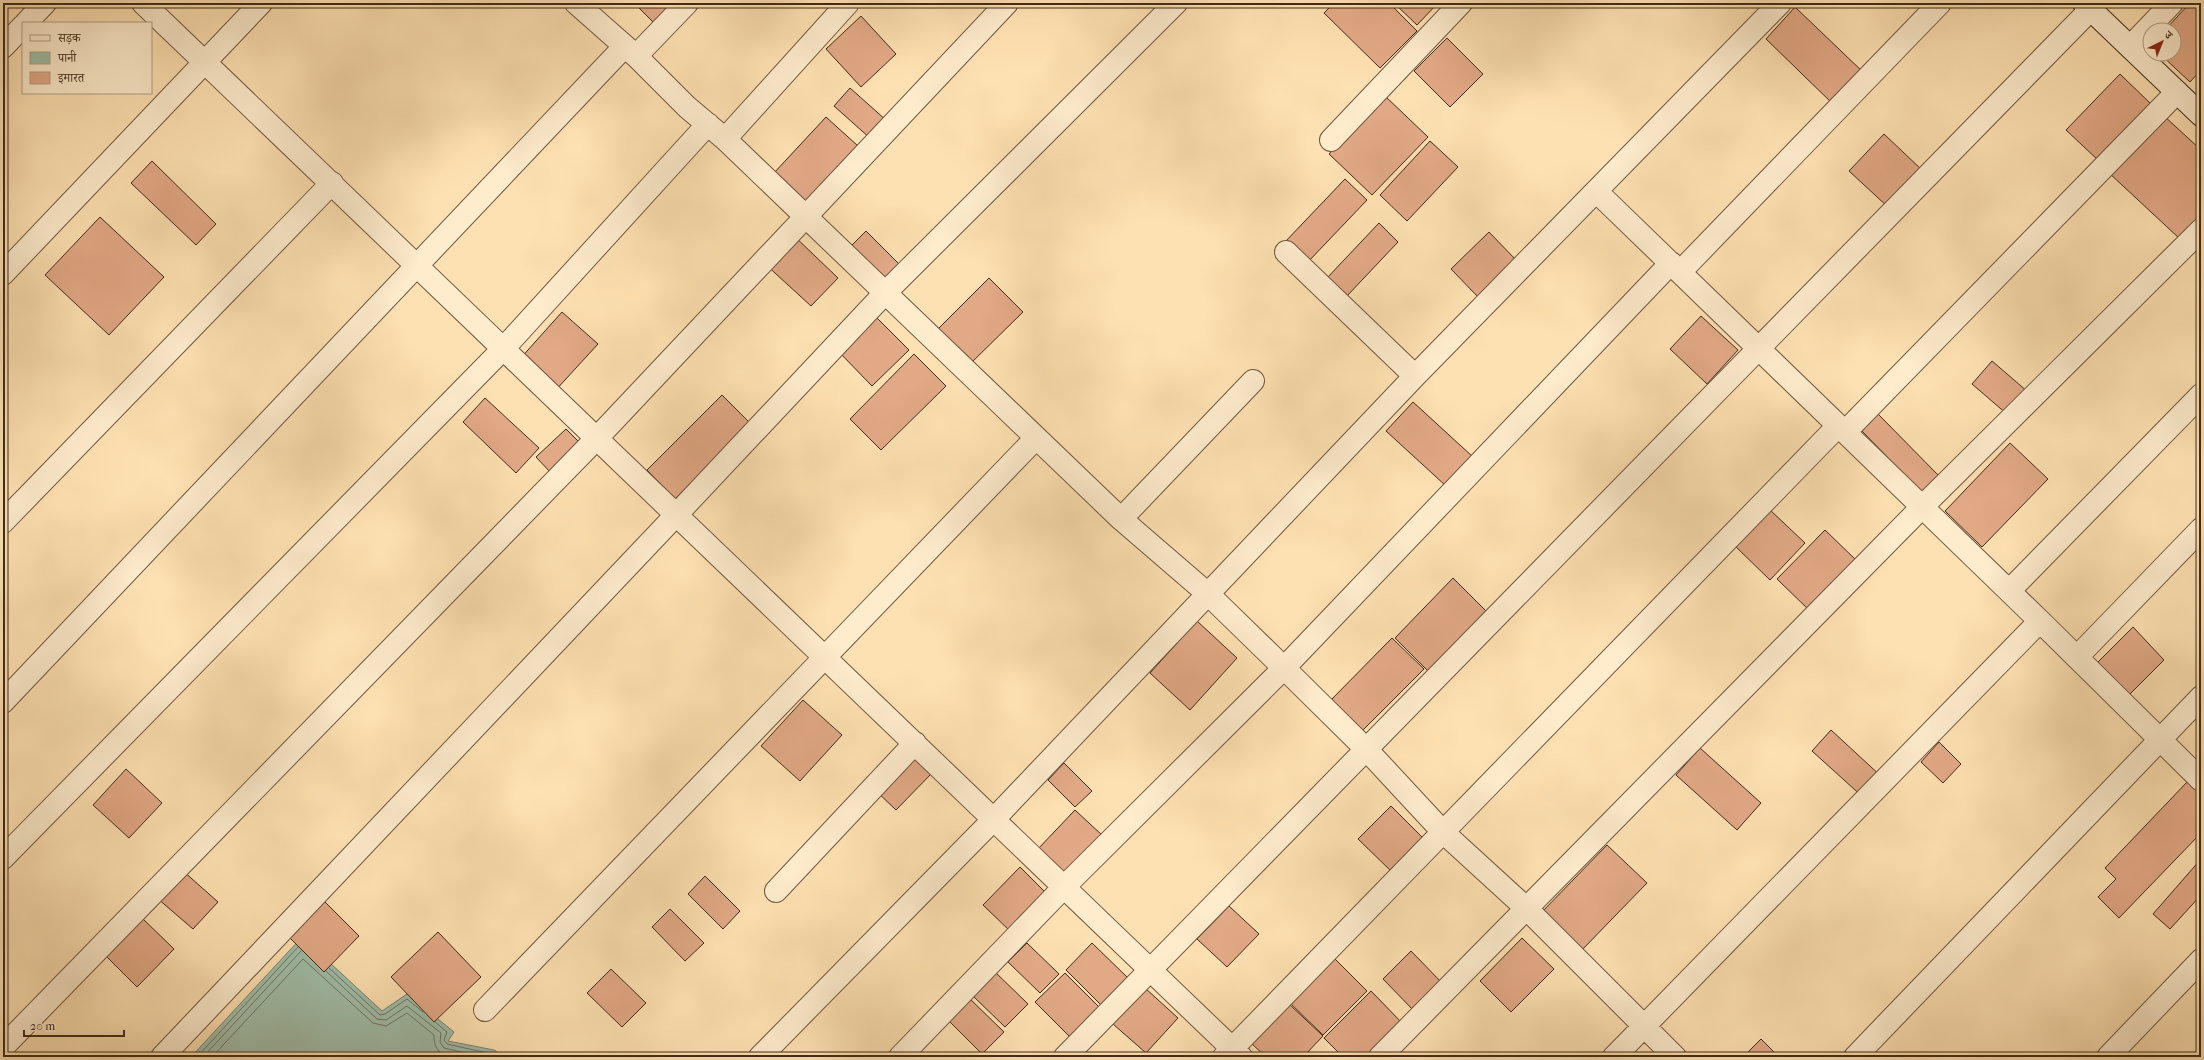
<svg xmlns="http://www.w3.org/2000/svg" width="2204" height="1060" font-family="'IM FELL French Canon','Noto Serif Devanagari',serif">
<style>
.water{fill:#a0beaa;stroke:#7a8371}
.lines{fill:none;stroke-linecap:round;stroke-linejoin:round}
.shore{stroke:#707462;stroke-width:1}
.building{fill:#e2a986;stroke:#402b1b}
.street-casing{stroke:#705841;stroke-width:24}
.secondary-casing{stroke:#402b1b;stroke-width:24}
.street{stroke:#feeccd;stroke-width:22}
.secondary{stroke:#feeccd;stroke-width:22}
</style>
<rect width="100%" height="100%" fill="#fee1b2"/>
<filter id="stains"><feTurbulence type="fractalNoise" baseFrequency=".005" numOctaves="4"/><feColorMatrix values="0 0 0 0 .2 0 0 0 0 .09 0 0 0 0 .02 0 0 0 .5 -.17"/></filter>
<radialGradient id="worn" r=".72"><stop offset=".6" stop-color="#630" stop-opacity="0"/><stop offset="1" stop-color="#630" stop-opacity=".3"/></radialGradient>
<path class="water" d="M302,937L382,1011L407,994L454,1032L448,1041L494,1050L505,1057H191Z"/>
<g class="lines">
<path class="shore" d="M329,968L380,1015L385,1014L407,999L423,1012
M326,971L377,1019L386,1020L407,1006L441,1033L440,1042L444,1048L482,1057
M435,1022L447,1032L444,1040L447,1044L492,1054L497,1057
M197,1057L298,947
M203,1057L301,951
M212,1057L303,959L373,1023L386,1026L407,1013L434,1035C434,1048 438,1054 452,1057"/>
</g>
<path class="building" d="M634,3H680L657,26Z
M1334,3H1389L1417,31L1380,68L1324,13Z
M1394,3H1438L1417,25Z
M2190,3H2201V70L2190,82L2160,54H2174V30H2165Z
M1795,7L1864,73L1834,105L1766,39Z
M861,16L896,54L861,87L826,49Z
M1447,38L1483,74L1450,107L1414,71Z
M2120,74L2152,105L2099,161L2066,130Z
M850,88L887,121L871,139L834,106Z
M1385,96L1428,137L1372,195L1329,154Z
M2162,114L2201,150V216L2180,239L2108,172Z
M826,117L858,146L804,204L773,174Z
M1884,134L1923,171L1889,208L1849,171Z
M1430,141L1458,167L1407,221L1380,195Z
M152,161L216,224L196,245L131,183Z
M1345,179L1367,200L1306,264L1284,243Z
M100,217L164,277L109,335L45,275Z
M1379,223L1398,242L1346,297L1327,278Z
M866,231L899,264L881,282L848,249Z
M1489,232L1517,261L1479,298L1451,269Z
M792,234L838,278L811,306L764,263Z
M989,278L1023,312L965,369L932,335Z
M562,312L598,344L554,392L519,360Z
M874,315L909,350L872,386L838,351Z
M1701,316L1738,350L1707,384L1670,349Z
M914,354L946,386L881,450L850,419Z
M1992,361L2028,392L2008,415L1972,384Z
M722,395L750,423L675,499L647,470Z
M485,398L539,448L516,473L463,422Z
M1413,402L1473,457L1446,486L1386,431Z
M1877,413L1943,480L1926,497L1860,429Z
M566,429L581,444L551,473L536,457Z
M2010,443L2048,479L1982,547L1945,511Z
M1769,509L1805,543L1770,580L1734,545Z
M1825,530L1858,562L1810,611L1777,579Z
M1453,578L1486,611L1428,671L1395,638Z
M1197,621L1237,658L1190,710L1150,673Z
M2133,627L2164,660L2126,698L2094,666Z
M1392,638L1424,669L1360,733L1329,702Z
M803,700L842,735L800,781L761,746Z
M1831,730L1883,778L1865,799L1812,751Z
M1939,742L1961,764L1943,783L1921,762Z
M1700,748L1761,803L1737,830L1676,775Z
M912,753L932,773L896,810L876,791Z
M1064,763L1092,791L1075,807L1048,780Z
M126,769L162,803L129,838L93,805Z
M2188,781L2201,794V833L2119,918L2098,897L2116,879L2105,868Z
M1391,806L1425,840L1393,873L1358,839Z
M1075,810L1103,836L1065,876L1037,850Z
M1607,845L1647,883L1579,953L1540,914Z
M2201,859V895L2170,929L2153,914Z
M1020,867L1049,896L1012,933L983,905Z
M182,870L218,902L193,929L157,898Z
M705,876L740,911L723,929L688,894Z
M324,901L359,936L324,972L289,937Z
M1229,906L1259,934L1227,967L1197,939Z
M670,909L704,943L685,961L652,927Z
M141,917L174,949L137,987L104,954Z
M438,932L481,977L434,1022L391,977Z
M1522,938L1554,969L1511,1012L1480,981Z
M1027,943L1059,974L1040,993L1008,962Z
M1092,943L1128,978L1101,1005L1066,970Z
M1411,951L1444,985L1416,1013L1383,979Z
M1332,956L1367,991L1323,1035L1288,1001Z
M611,969L646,1003L622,1027L587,993Z
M994,971L1028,1004L1005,1027L972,995Z
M1065,973L1100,1008L1070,1037L1035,1002Z
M1145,988L1178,1018L1146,1053L1113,1024Z
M1371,991L1405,1026L1375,1057H1343L1324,1038Z
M969,998L1004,1032L982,1054L948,1020Z
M1288,1003L1323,1036L1303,1057H1266L1250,1042Z
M1761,1039L1779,1057H1743Z"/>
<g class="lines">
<g class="street-casing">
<path id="street" d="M143,3L1241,1057
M576,3L636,56L687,107L725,139L1121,519L1208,594L1284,668L1366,749L1444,833L1527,909L1675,1057
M26,23L45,3
M2131,46L2172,3
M3,47L23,26
M636,56L687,3
M725,139L848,3
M1331,140L1461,3
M1597,192L2040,621L2201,780
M1286,252L1415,376
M1680,272L1940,3
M3,274L261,3
M1845,432L2177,92
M1121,519L1253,381
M3,522L332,183
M2009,591L2201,395
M2077,657L2201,529
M3,702L624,47
M3,858L504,348L708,124
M776,891L915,743
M485,1010C669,820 851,628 1036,438
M3,1047L597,438L1007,3
M162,1057L677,514L885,293L1176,3
M760,1057L994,819L1415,376L1780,3
M900,1057L1064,887L1284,668L1671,263
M1065,1057L2091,9
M1224,1057L1838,426
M1380,1057L1922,507L2201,230
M1614,1057L2040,621
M1855,1057L2201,697
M2108,1057L2201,960"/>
</g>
<g class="secondary-casing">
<path id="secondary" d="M2084,3L2201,115"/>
</g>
<use href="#street" class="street"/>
<use href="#secondary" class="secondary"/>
</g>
<rect width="2204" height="1060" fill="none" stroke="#fee1b2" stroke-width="16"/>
<rect x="4" y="4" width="2196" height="1052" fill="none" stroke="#402b1b" stroke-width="2"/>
<rect x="8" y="8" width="2188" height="1044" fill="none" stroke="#402b1b"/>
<rect x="22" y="22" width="130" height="72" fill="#feeccd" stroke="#b29f86"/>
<rect x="30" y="35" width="20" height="6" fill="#feeccd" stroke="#b29f86"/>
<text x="58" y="42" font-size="12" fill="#402b1b">सड़क</text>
<rect x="30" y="52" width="20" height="12" fill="#a0beaa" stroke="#b29f86"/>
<text x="58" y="62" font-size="12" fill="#402b1b">पानी</text>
<rect x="30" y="72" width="20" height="12" fill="#e2a986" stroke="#b29f86"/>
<text x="58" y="82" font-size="12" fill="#402b1b">इमारत</text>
<g transform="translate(2162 42) rotate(43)"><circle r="19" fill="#feeccd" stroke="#b29f86"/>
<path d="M0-3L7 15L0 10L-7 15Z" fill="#8f2418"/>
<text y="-6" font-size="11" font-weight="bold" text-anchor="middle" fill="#402b1b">उ</text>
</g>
<path d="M24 1030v6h100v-6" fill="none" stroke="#402b1b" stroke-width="2"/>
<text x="30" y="1030" font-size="12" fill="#402b1b" stroke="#feeccd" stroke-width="3" paint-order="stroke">20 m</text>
<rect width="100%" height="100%" filter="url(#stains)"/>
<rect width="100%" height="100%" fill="url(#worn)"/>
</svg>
